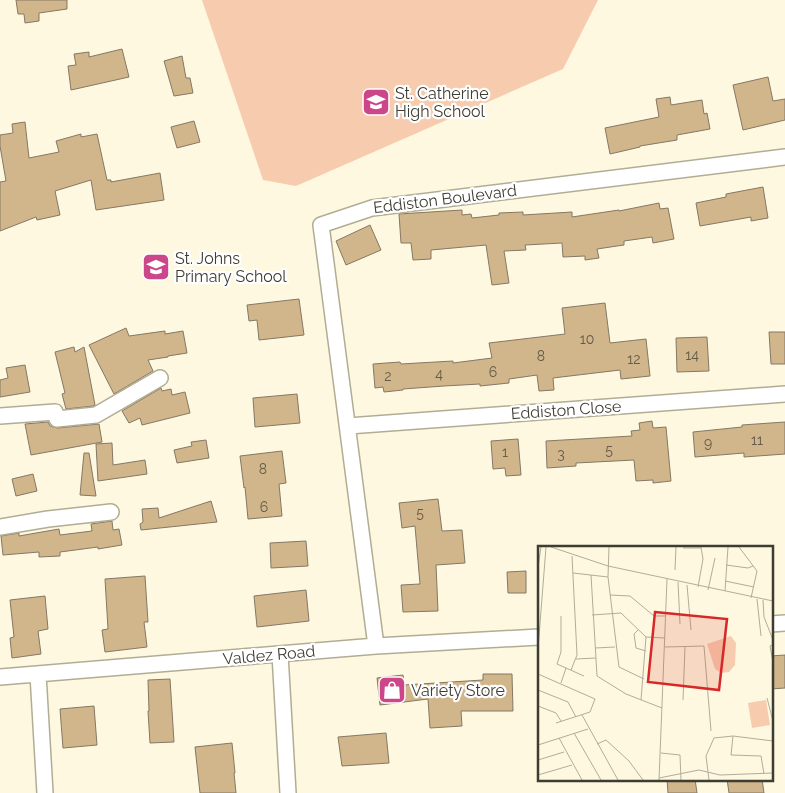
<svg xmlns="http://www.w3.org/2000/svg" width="785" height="793" font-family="Raleway,sans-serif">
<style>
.green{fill:#f7ccae}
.building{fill:#d1b58b;stroke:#857864}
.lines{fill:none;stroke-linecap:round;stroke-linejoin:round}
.minor-casing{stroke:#b1ad95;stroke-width:18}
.minor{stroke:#fff;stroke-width:15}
.labels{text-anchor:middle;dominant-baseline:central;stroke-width:4.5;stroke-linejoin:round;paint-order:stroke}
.number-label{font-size:14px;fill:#645b49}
.poi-label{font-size:16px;fill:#3f3d33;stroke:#fff;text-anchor:start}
.street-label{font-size:16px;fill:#3f3d33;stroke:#fff}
.inset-road{fill:none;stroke:#b1ad9a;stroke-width:1}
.view{fill:#d62828;fill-opacity:0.15;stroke:#d62828;stroke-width:2.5}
.inset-edge{fill:none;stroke:#3f3d33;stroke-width:2.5}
</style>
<rect width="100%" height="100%" fill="#fdf8df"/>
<path class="green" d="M202,0H598L563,69L296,186L263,180Z"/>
<path class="building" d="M16,0H67V9L39,13V21L25,23L24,14H18Z
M122,49L129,77L71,90L68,66L76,65L74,54L89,52V57Z
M182,56L186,78H190L193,93L174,96L164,61Z
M768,77L773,101L785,99V120L743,130L733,85Z
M670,97L671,105L702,100L704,114L707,113L710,129L677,135V140L640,146V147L610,154L605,128L659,117L656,99Z
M194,121L200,142L177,148L171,127Z
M25,122L29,158L59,152L56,141L81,134V137L97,134L107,180H111V182L160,173L164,200L96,210L91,180L55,191L60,215L37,220L36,217L0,231V182L6,181L0,146V135L13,133L12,124Z
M763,187L768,218L751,221V217L700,226L696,203L726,197V194Z
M659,203L660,209L668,208L674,239L653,243L652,237L624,241V245L597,249L599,258L585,260V256L563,257L562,243L525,245L526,250L504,251L509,283L492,285L486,245L431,250V259L413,260L411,243H401L399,214L462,210V215L471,214L472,218L499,215V213L523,212V215L572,212V217L619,210V211Z
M370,225L381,250L346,265L336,241Z
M299,299L304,335L259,340L257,320L249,321L247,305Z
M605,303L610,343L646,339L650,376L621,379L620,370L553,378L554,390L539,391L537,375L509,379V383L480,386V384L444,386L403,389V390L384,392L383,387L375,388L373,364L400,362L401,364L453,361V363L492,358L489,343L565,334L562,308Z
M126,328L129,336L165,331V334L183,331L187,353L168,356V357L148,360L153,371L114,394L89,345Z
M769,332H785V364H771Z
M707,337L709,371L677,372L676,338Z
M74,347L75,352L84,347L95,405L93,406L66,409L62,394L65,393L55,352Z
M25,365L30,392L0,397V380L8,378L6,368Z
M161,388L162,391L171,389L172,395L185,392L190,413L142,425L140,418L129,423L122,411Z
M297,394L300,423L255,427L253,398Z
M652,421L653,428L666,427L671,481L653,483V480L636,481L634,460L576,463V466L547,468L546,441L632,436L631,431L640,430L639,423Z
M48,422L50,426L58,428L99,424L102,442L31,455L25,424Z
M785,422V454L744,457V453L695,457L693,432L742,427V425Z
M518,439L521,475L506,476L505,468L493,469L491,441Z
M206,440L209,458L177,463L174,450L192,446L191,442Z
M112,443L113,465L145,460L147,474L98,481L96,444Z
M282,451L286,483L279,484L282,516L248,519L245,487L244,488L240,456Z
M84,453H89L96,496L80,495Z
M33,474L37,491L16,496L12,479Z
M438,499L442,531L462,530L465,563L436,565L438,611L403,612L401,585L420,584L415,526L402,528L399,503Z
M211,501L217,522L141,530L140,524L143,522L142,509L158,508L159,518Z
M112,521L113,530L119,529L122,545L98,549V547L60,552V556L39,557V552L3,555L1,536L19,533V536L59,529L60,535L92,531L91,524Z
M306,541L308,566L271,568L270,543Z
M526,571V593H508L507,572Z
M145,576L148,622H144L147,647L105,652L102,630L108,629L105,579Z
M306,590L309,621L257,627L254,596Z
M45,596L48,629L38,631L41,654L12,658L10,638L14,637L10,600Z
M785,655V688L771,689V656Z
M483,674H512L513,711H461L462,726L430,728L428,699L380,705L377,678L403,675L404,685L483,680Z
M170,679L174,742L150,743L148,711H149L148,680Z
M94,706L97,745L63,748L60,709Z
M386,733L389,763L342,766L338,737Z
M232,743L235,773H234L236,793H200L195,747Z
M667,779H695L697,793H668Z
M727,779H762L764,793H729Z"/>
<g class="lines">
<g class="minor-casing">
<path id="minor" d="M0,416L55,412L57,419L96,415L160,378
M348,426L785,394
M0,527L48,519L111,512
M771,624L785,623
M376,646L321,225L372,208L785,157
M280,654L288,793
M38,674L45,793
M0,677L376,646L539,637"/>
</g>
<use href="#minor" class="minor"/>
</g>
<defs>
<g id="school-square" transform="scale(1.4375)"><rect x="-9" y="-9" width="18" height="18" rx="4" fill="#cc4789" stroke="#fff"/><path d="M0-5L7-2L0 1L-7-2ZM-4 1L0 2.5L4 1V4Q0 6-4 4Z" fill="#fff"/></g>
<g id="shop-square" transform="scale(1.4375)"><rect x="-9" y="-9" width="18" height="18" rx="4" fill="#cc4789" stroke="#fff"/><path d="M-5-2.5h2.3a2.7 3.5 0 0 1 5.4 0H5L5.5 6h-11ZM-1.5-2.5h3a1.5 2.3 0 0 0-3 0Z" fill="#fff"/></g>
</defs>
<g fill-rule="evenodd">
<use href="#school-square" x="376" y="102"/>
<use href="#school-square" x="156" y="267"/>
<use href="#shop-square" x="392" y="690"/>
</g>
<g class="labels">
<g class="number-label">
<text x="587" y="339">10</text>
<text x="692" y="355">14</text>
<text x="541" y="356">8</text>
<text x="634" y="359">12</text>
<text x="493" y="372">6</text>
<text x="439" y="374">4</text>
<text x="388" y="376">2</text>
<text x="757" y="440">11</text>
<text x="708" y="443">9</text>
<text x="609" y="450">5</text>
<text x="505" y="452">1</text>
<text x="561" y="454">3</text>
<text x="263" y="469">8</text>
<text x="264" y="507">6</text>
<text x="420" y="513">5</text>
</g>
<g class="poi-label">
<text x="395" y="93">St. Catherine<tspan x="395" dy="18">High School</tspan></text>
<text x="175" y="258">St. Johns<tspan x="175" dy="18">Primary School</tspan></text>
<text x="411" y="690">Variety Store</text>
</g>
<g class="street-label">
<text transform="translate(445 199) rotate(-7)">Eddiston Boulevard</text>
<text transform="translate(566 410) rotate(-4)">Eddiston Close</text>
<text transform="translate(269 655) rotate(-5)">Valdez Road</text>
</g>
</g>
<g transform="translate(538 546)">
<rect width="235" height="235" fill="#fdf8df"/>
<path d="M193,90L198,97L197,119L191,126L183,127L177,123L169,98ZM228,154L232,179L214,182L210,157Z" fill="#f7ccae"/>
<path class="inset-road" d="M13,1L70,20L235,55M71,1L70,31L81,121L106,133M201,1L219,25L213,52M145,2H163M188,19L210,22L215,20M0,21L3,1M137,24L138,1M35,27L70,31M53,29L59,130L88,148L124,162M187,35L216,41M140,36L142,78M149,39L153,84M160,41L165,13L163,1M170,44L177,12M187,45L190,1M72,49L92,50L116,70H128M219,53L223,90M225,54L226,71L235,94M54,69L83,67L108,91L103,154M23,70V106L19,118L46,130M100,84L96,88L98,102L108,105M108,91L127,92M235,99L232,100L235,116M127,101L166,100L173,185M57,102L77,101M0,103L8,1M38,113L58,112M33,124L39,109L34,10M0,128L57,153L52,166L18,177M23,137L28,122M0,144L30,156L38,171M229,152L235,175M145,154L147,101M0,160L18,167L23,175M44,169L80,234M36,187L63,234M195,190L193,209L223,210L226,228M21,192L44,234M59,198L68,194L91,215L105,234M0,199L50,183M123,207L142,209L143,234M0,214L26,206M0,229L34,219M121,232L161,224L182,229L235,227M121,234L129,33M171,234L168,210L176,192L195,190L235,195"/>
<path class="view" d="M117,66L189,73L181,144L110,136Z"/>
<rect width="235" height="235" class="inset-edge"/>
</g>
</svg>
